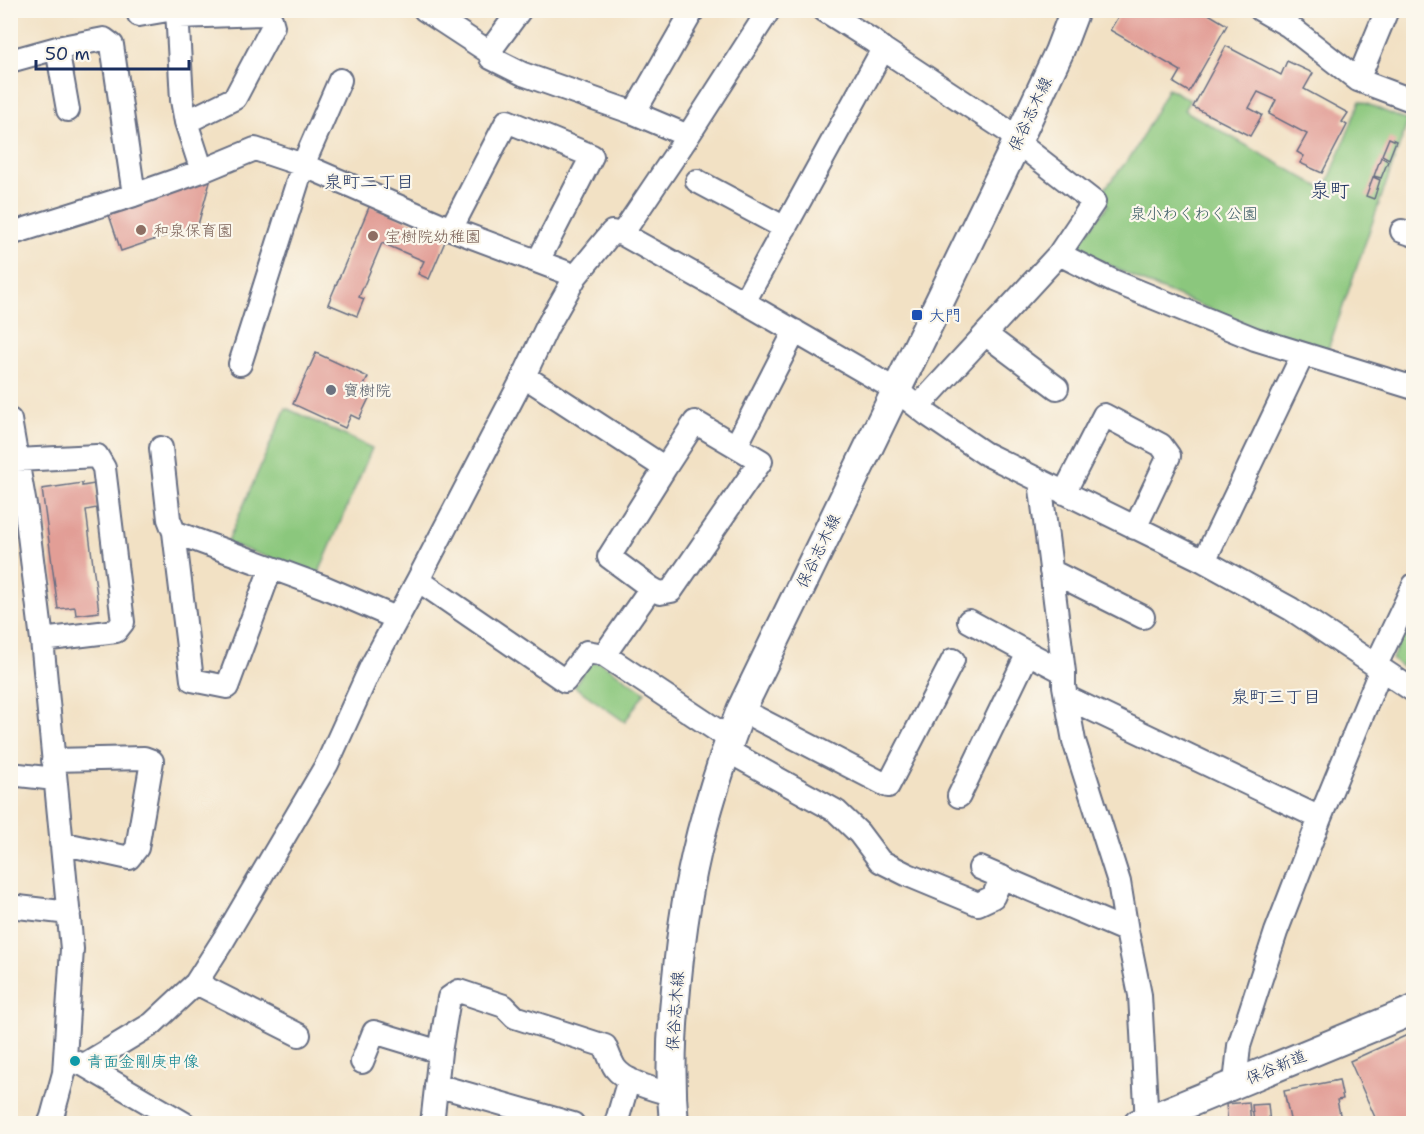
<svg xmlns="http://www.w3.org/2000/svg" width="1424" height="1134" font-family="'Shantell Sans','Klee One',sans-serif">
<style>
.green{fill:#8bc77d;stroke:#537b6e;stroke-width:1.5}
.building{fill:#e29e96}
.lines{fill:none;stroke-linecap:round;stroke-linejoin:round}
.minor-casing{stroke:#666d82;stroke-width:26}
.major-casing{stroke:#666d82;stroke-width:32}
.minor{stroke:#fff;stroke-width:22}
.major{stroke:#fff;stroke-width:28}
.education-dot{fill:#8d6e63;stroke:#fbf7ec;stroke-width:2}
.transit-dot{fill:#1a4fb4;stroke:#fbf7ec;stroke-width:2}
.worship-dot{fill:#6b7280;stroke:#fbf7ec;stroke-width:2}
.culture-dot{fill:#0f9aa8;stroke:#fbf7ec;stroke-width:2}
.labels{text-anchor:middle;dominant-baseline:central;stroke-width:4.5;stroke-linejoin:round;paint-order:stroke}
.street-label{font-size:16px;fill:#1b2f5e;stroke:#fbf7ec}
.park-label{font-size:16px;fill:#3d5d67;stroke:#fbf7ec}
.education-label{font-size:16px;fill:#785e54;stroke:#fbf7ec;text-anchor:start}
.transit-label{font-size:16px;fill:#164399;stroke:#fbf7ec;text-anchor:start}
.worship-label{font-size:16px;fill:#5b616d;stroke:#fbf7ec;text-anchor:start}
.culture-label{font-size:16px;fill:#0d838f;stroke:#fbf7ec;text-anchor:start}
.neighbourhood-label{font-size:18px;fill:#1b2f5e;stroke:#fbf7ec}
.quarter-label{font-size:20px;fill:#1b2f5e;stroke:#fbf7ec}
</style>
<rect width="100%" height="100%" fill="#fbf7ec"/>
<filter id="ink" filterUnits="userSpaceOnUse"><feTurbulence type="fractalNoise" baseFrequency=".0167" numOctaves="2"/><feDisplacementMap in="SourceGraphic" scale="12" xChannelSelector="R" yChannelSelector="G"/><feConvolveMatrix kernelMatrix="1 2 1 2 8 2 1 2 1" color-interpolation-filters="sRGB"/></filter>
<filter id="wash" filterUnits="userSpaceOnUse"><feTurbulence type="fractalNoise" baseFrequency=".008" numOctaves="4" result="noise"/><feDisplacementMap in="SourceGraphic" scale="24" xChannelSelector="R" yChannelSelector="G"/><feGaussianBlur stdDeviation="1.35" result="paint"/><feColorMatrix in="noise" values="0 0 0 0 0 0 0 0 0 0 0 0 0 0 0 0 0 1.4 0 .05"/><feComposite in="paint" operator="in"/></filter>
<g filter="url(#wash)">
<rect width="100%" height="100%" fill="#f2e1c4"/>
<path class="green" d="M1168,88L1190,100L1184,110L1325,190L1360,101L1408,121L1327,352L1246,324L1148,284L1078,250V245L1108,205L1099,196L1134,152Z
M286,408L372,448L318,575L227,543Z
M1413,611V676L1392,659Z
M600,662L645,692L625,722L574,686L590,663Z"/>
<g id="blocks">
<path class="building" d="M1122,10H1202L1227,25L1189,92L1174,83L1181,71L1110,30Z
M1226,46L1281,75L1287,61L1313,73L1304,89L1348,113L1342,122L1347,125L1322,173L1300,163L1304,156L1297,152L1307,134L1269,114L1276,100L1258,92L1249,108L1262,115L1250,136L1193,107Z
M1389,138L1396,141L1389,159L1382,155Z
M1381,157L1388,161L1381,178L1374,176Z
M1373,177L1380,180L1374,199L1366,196Z
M208,178L210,182L198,225L121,251L108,212Z
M370,205L447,237L429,279L418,274L424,261L382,243L359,297L364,299L357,316L328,304Z
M316,353L368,377L362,390L371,394L359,419L351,415L345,428L293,404Z
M82,483V486L94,484L97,508L86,510L99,612L76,615L75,607L58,609L42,489Z
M1414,1032V1114L1392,1124H1378L1350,1061Z
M1339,1080L1343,1099L1337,1100L1342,1124H1291L1284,1091Z
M1249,1102L1251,1123L1228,1124L1226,1104Z
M1268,1104L1270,1124H1254L1252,1105Z"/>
</g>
</g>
<g filter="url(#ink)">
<use href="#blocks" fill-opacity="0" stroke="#666d82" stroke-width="1.5"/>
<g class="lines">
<g class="minor-casing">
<path id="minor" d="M138,10L139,15L168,10
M177,10L182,100L186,122L202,171
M425,10L489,52
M520,10L489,52L491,58L523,74L634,113L688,136L622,234
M824,10L873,41L883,49L1006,130L1017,142L1094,202L1059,254L1113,281L1255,339L1414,388
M1261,10L1289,26L1358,80L1414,101
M178,17L263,14L271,19L273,26L235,98L186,122
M57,48L68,110
M10,61L57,48L104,39L112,45L134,195
M1358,80L1387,10
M634,113L693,10
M688,136L769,10
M697,181L785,228
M451,229L507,121L592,156L538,261
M1402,231L1414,235
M10,234L134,195L202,171L255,149L303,165L451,229L576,276
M744,302L883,49
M986,333L993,340L1057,388
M240,364L303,165L340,80
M524,376L665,468L695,422L761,461L671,591L660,593L651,588L604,655
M918,407L1059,254
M10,420L26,511L42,640L72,949L64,1073L52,1117L49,1124
M736,446L795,331
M161,448L169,519L174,532
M17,460L97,456L104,468L123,622L116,631L42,640
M1040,481L1064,672V686L1074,741L1119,882L1127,931L1140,995L1147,1124
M1064,493L1104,415L1161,445L1169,456L1135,528
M1204,561L1303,354
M271,568L227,687L192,680L174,532L324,587L396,618
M1051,571L1143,617
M418,580L565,681L587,652L604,655L730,739
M651,588L609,557L665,468
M969,621L1028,653
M1376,665L1414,585
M1066,697L1320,818
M741,710L888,786L953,660
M726,750L836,811L859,833L880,861L908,875L978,904L993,897L1002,877
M53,760L144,758L152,761L137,848L129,858L61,843
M10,774L55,779
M959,796L1028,653L1064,672
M980,868L1127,931
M10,906L69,913
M196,983L299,1035
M72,1061L84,1065L185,1124
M362,1062L374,1032L440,1052
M84,1065L152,1024L196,983L224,939L327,764L371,667L418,580L524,376L547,327L576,276L612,232L622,234L744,302L896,390L928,415L984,453L1204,561L1291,609L1414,691
M1235,1084L1239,1046L1276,932L1320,818L1381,669
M436,1085L573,1124
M432,1124L440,1052L449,998L459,991L504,1006L515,1017L605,1046C608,1053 611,1062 615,1068C625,1082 655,1090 671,1094
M616,1124L629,1079"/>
</g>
<g class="major-casing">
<path id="major" d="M674,1124C670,1082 671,1041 675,1000C679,951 685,903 696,855C707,806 723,758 741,710L1017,142L1059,52L1075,10
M1138,1124L1414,1010"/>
</g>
<use href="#minor" class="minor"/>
<use href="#major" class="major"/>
</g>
</g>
<g class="education-dot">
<circle cx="141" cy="230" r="6"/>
<circle cx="373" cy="236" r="6"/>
</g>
<rect class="transit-dot" x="911" y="309" width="12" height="12" rx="3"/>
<circle class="worship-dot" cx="331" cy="390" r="6"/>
<circle class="culture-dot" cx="75" cy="1061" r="6"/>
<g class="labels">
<g class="street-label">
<text transform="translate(1030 114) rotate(-65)">保谷志木線</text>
<text transform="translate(818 551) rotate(-64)">保谷志木線</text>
<text transform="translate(675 1011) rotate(-86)">保谷志木線</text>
<text transform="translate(1276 1067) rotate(-23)">保谷新道</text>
</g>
<g class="park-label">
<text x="1194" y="213">泉小わくわく公園</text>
</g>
<g class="education-label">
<text x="153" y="230">和泉保育園</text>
<text x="385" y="236">宝樹院幼稚園</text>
</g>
<g class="transit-label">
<text x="929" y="315">大門</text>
</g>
<g class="worship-label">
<text x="343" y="390">寶樹院</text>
</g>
<g class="culture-label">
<text x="87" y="1061">青面金剛庚申像</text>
</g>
<g class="neighbourhood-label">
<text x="369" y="182">泉町二丁目</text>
<text x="1276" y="697">泉町三丁目</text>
</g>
<g class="quarter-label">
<text x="1330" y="190">泉町</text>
</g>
</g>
<rect width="1424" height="1134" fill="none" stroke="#fbf7ec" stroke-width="36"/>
<path d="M36 60v9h153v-9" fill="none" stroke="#1b2f5e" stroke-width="3"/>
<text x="45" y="60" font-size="18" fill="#1b2f5e" stroke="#fbf7ec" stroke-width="4.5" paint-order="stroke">50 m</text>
</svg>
